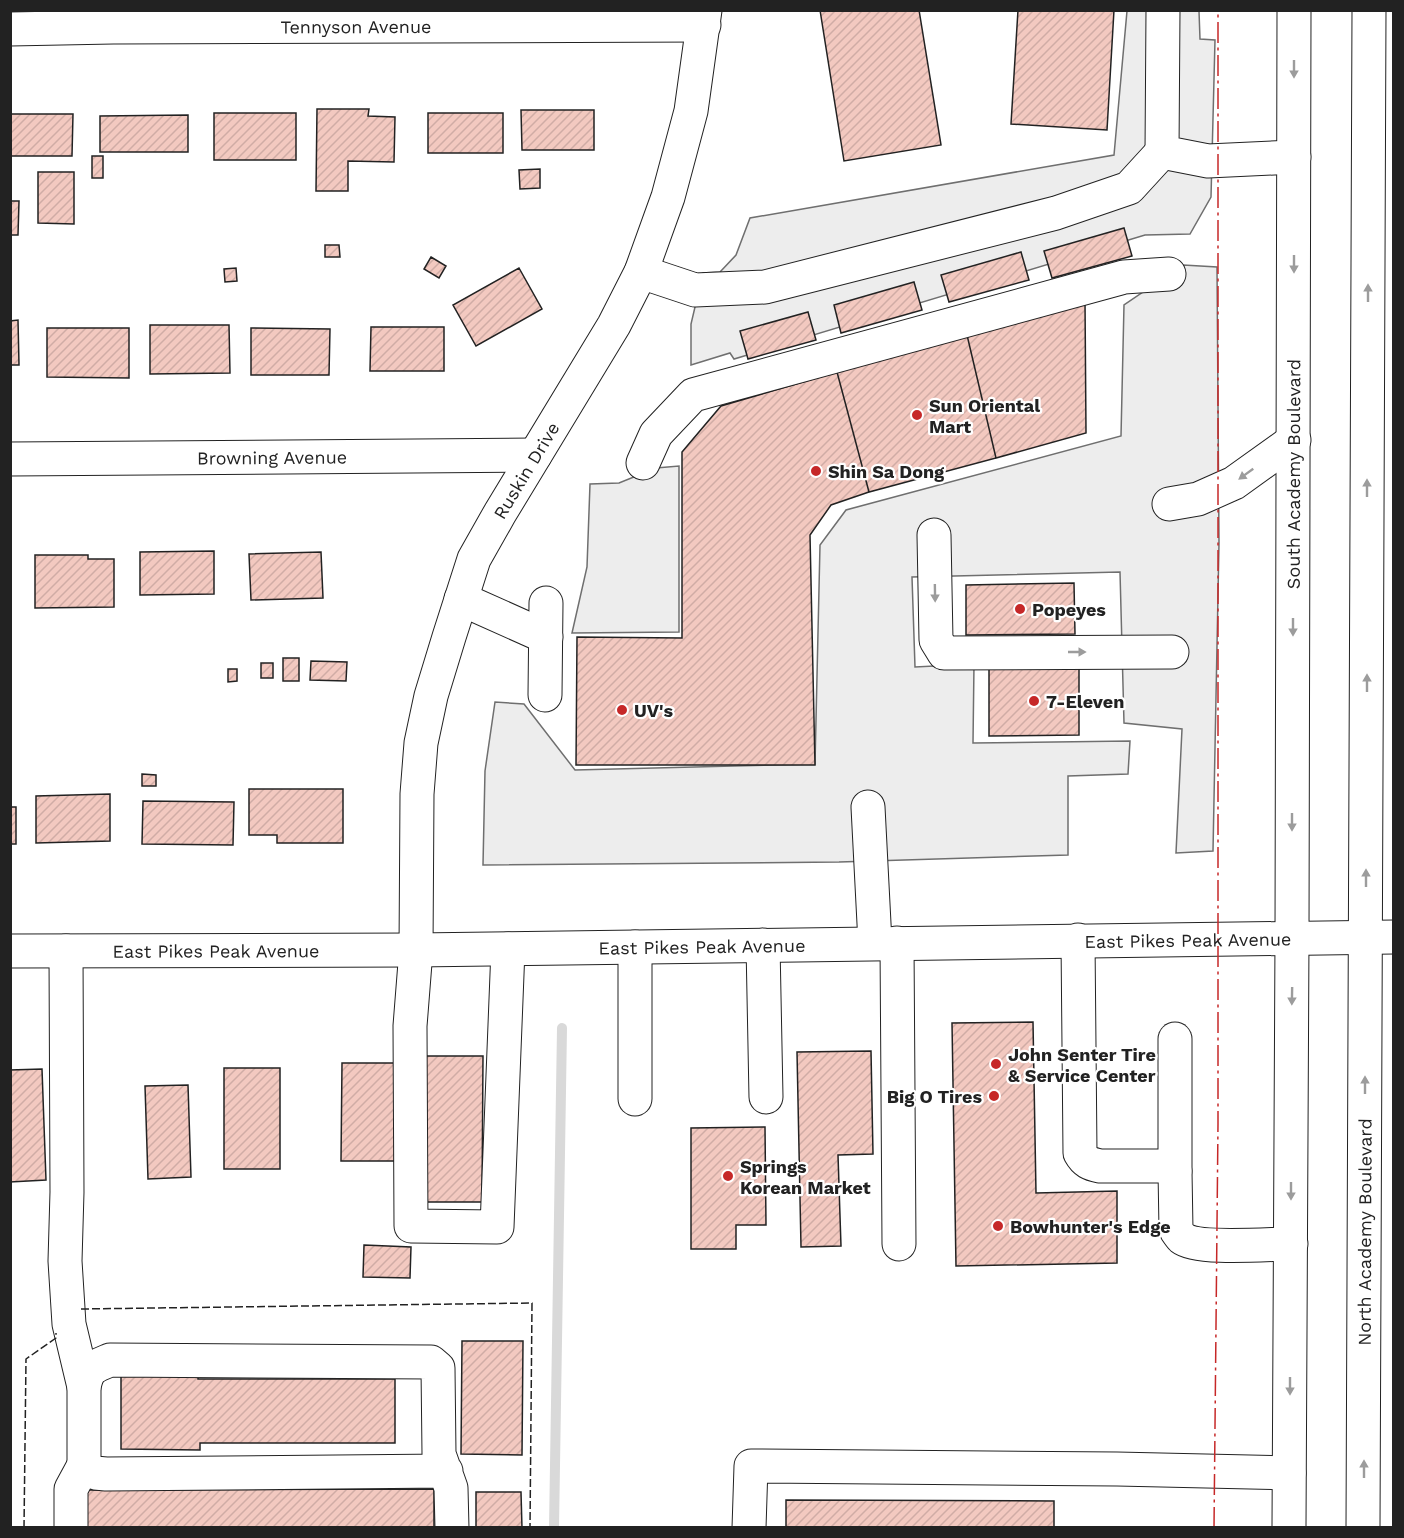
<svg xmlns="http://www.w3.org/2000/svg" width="1404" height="1538" font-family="'Work Sans',sans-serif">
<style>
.parking{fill:#ededed;stroke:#6f6f6f;stroke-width:1.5}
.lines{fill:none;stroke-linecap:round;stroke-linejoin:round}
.stream{stroke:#d9d9d9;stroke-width:10}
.building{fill:url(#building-hatch);stroke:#222;stroke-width:1.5}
.minor-casing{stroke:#222;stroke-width:35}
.major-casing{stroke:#222;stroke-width:35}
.highway-casing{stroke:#222;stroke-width:35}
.minor{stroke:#fff;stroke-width:33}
.major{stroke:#fff;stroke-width:33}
.highway{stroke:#fff;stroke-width:33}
.fence{stroke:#222;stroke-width:1.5;stroke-dasharray:8 3;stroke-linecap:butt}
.power{stroke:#c62828;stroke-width:1.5;stroke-dasharray:21 4.5 3 4.5;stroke-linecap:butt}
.oneway{fill:#9c9c9c}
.poi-dot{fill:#c62828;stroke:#fff;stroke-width:2}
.labels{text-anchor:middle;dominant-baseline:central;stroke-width:4.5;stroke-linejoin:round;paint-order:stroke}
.street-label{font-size:18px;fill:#222;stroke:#fff}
.poi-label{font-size:18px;font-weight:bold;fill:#222;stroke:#fff;text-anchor:start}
</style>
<defs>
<pattern id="building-hatch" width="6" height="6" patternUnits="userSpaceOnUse" patternTransform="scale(1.5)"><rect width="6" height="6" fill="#f3c9c0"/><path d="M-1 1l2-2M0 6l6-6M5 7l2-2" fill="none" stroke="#d0aca5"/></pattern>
</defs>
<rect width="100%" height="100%" fill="#fff"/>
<path class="parking" d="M1127,11H1199L1200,39L1215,40L1211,197L1190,234L1145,235L734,359L730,353L691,365V324L703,273L720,272L736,255L750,218L1114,155Z
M1183,265L1217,267L1219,543L1213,851L1176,853L1182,729L1124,723L1120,572L912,577L915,667L974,664L973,743L1130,741L1128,774L1068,776V855L839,862L483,865L485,771L495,702L524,704L575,770L815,764L820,545L846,510L1121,436L1124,305Z
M679,466V632L572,633L587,567L590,484L619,483L656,468Z"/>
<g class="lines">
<path class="stream" d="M554,1528L562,1028"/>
</g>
<path class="building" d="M820,10H919L941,145L844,161Z
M1018,10H1114L1107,130L1011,124Z
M317,109H369L368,116L395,117L394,162L348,161V191H316Z
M521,110H594V150H522Z
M214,113H296V160H214Z
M428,113H503V153H428Z
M10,114H73L72,156H10Z
M188,115V152H100V116Z
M92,156H103V178H92Z
M540,169V188L520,189L519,170Z
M38,172H74V224L38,223Z
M10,201H19L18,235H10Z
M1124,228L1132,256L1052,278L1044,251Z
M325,245H339L340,257H325Z
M1021,252L1029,280L949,302L941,275Z
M431,257L446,266L439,278L424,269Z
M236,268L237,281L225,282L224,269Z
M519,268L542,309L476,346L453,305Z
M914,282L922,310L841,333L834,305Z
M1085,301L1086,433L996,458L967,335Z
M808,312L816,340L748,359L740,331Z
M18,320L19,365H10V321Z
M150,325H229L230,373L150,374Z
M371,327H444V371H370Z
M47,328H129V378L47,377Z
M251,328L330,329L329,375H251Z
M967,335L996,458L869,492L837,372Z
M837,372L869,492L831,505L810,535L815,765H576L577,637L682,638V452L721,406Z
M214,551V594L140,595V552Z
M321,552L323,598L251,600L249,554Z
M35,555H88V559H114V607L35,608Z
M1074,583L1075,634L966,635V585Z
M283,658H299V681H283Z
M311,661L347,662L346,681L310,680Z
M261,663H273V678H261Z
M1079,665V735L989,736V667Z
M228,669H237V681L228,682Z
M142,774L156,775V786H142Z
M249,789H343V843H277V835H249Z
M110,794V841L36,843V796Z
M143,801L234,802L233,845L142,844Z
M10,807H16V844H10Z
M1033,1022L1036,1193L1117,1191V1263L956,1266L952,1023Z
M871,1051L873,1154L838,1155L841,1246L801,1247L797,1052Z
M424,1056H483L482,1202H424Z
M342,1063H396V1161H341Z
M224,1068H280V1169H224Z
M42,1069L46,1180L10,1182V1070Z
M188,1085L191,1177L148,1179L145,1086Z
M765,1127L766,1225H736V1249H691V1128Z
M364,1245L411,1247L410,1278L363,1277Z
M462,1341H523L522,1455L461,1454Z
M121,1372H198V1379H395V1443H200V1450L121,1449Z
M434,1489V1528H84V1490Z
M476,1492H521L522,1528H476Z
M786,1500L1054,1501V1528H786Z"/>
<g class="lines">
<g class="minor-casing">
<g id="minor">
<path d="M1163,10L1162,152L1208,161L1294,157"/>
<path id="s1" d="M10,29L113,27L704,25"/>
<path d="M641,272L695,290L765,287L1056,213L1129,188L1162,152"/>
<path id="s2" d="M10,459L535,455"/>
<path d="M643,463L656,434L693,395L1124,277L1169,274"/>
<path d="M1169,504L1198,499L1234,483L1294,440"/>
<path d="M934,535L936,640L944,653L1172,652"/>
<path d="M461,599L546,637"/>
<path d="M545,695L546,603"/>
<path d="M868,807L875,943"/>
<path d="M1078,940L1080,1153C1085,1162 1090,1164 1100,1166H1164L1171,1167L1175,1171L1176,1230C1178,1233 1180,1236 1182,1238C1197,1250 1269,1244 1291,1244"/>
<path d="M897,943L899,1244"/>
<path d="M763,945L766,1097"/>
<path d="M635,947V1099"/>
<path id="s3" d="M508,949L497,1227L411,1226L410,1026L416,950L417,794L421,743L431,696L449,637L474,559L500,513L614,325L641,272L668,197L691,111L705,10"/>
<path d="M66,951L67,1192L65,1261L69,1324L84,1387"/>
<path d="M1175,1039V1171"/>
<path d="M446,1471L106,1474L95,1473L84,1465V1387C88,1368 93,1367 110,1360L431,1362L438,1368L439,1454L451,1488L452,1528"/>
<path d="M71,1528V1489L84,1465"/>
<path d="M749,1528L751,1466L1117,1469L1289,1473"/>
</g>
</g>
<g class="major-casing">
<g id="major">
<path id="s4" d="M10,951L416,950L1394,937"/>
</g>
</g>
<g class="highway-casing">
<g id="highway">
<path id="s5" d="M1289,1528L1292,938L1294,10"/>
<path id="s6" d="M1363,1528L1369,10"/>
</g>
</g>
<use href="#minor" class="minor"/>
<use href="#major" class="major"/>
<use href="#highway" class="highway"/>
<path class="fence" d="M81,1309L532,1303L530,1528
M24,1528L26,1359L56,1338V1333"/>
<path class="power" d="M1214,1528L1218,1124V10"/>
</g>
<defs><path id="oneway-solid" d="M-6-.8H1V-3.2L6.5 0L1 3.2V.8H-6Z" transform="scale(1.5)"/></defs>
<g class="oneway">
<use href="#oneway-solid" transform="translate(1294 69) rotate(90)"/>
<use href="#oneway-solid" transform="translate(1294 264) rotate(90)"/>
<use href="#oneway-solid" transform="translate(1368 293) rotate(-90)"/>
<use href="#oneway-solid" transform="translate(1246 474) rotate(144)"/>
<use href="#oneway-solid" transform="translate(1367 488) rotate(-90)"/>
<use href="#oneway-solid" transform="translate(935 593) rotate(89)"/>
<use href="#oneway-solid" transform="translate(1293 627) rotate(90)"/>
<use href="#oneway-solid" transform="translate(1077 652)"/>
<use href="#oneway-solid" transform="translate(1367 683) rotate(-90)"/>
<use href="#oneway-solid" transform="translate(1292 822) rotate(90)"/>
<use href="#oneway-solid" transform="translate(1366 878) rotate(-90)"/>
<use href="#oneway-solid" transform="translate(1292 996) rotate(91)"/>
<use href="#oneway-solid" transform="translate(1365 1085) rotate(-90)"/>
<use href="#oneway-solid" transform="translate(1291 1191) rotate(90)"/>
<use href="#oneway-solid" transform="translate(1290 1386) rotate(90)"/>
<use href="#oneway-solid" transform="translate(1364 1469) rotate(-90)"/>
</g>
<g class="poi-dot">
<circle cx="917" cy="415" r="6"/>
<circle cx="816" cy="471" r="6"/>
<circle cx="1020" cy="609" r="6"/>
<circle cx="1034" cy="701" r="6"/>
<circle cx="622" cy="710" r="6"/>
<circle cx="996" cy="1064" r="6"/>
<circle cx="994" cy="1096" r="6"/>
<circle cx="728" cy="1176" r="6"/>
<circle cx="998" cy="1226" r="6"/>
</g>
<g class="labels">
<g class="street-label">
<text stroke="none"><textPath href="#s1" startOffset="346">Tennyson Avenue</textPath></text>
<text stroke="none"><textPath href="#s2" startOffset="262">Browning Avenue</textPath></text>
<text stroke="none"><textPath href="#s3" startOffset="1142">Ruskin Drive</textPath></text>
<text stroke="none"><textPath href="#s5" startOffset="1054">South Academy Boulevard</textPath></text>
<text stroke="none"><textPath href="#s4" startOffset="1178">East Pikes Peak Avenue</textPath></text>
<text stroke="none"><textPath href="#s4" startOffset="692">East Pikes Peak Avenue</textPath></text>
<text stroke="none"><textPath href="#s4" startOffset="206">East Pikes Peak Avenue</textPath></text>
<text stroke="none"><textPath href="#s6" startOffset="296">North Academy Boulevard</textPath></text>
</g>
<g class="poi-label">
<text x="929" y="405">Sun Oriental<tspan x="929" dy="21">Mart</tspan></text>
<text x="828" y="471">Shin Sa Dong</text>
<text x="1032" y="609">Popeyes</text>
<text x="1046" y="701">7-Eleven</text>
<text x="634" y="710">UV's</text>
<text x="1008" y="1054">John Senter Tire<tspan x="1008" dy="21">&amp; Service Center</tspan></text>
<text x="982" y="1096" text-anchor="end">Big O Tires</text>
<text x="740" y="1166">Springs<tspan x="740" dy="21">Korean Market</tspan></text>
<text x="1010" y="1226">Bowhunter's Edge</text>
</g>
</g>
<rect width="1404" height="1538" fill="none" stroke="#222222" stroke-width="24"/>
</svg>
